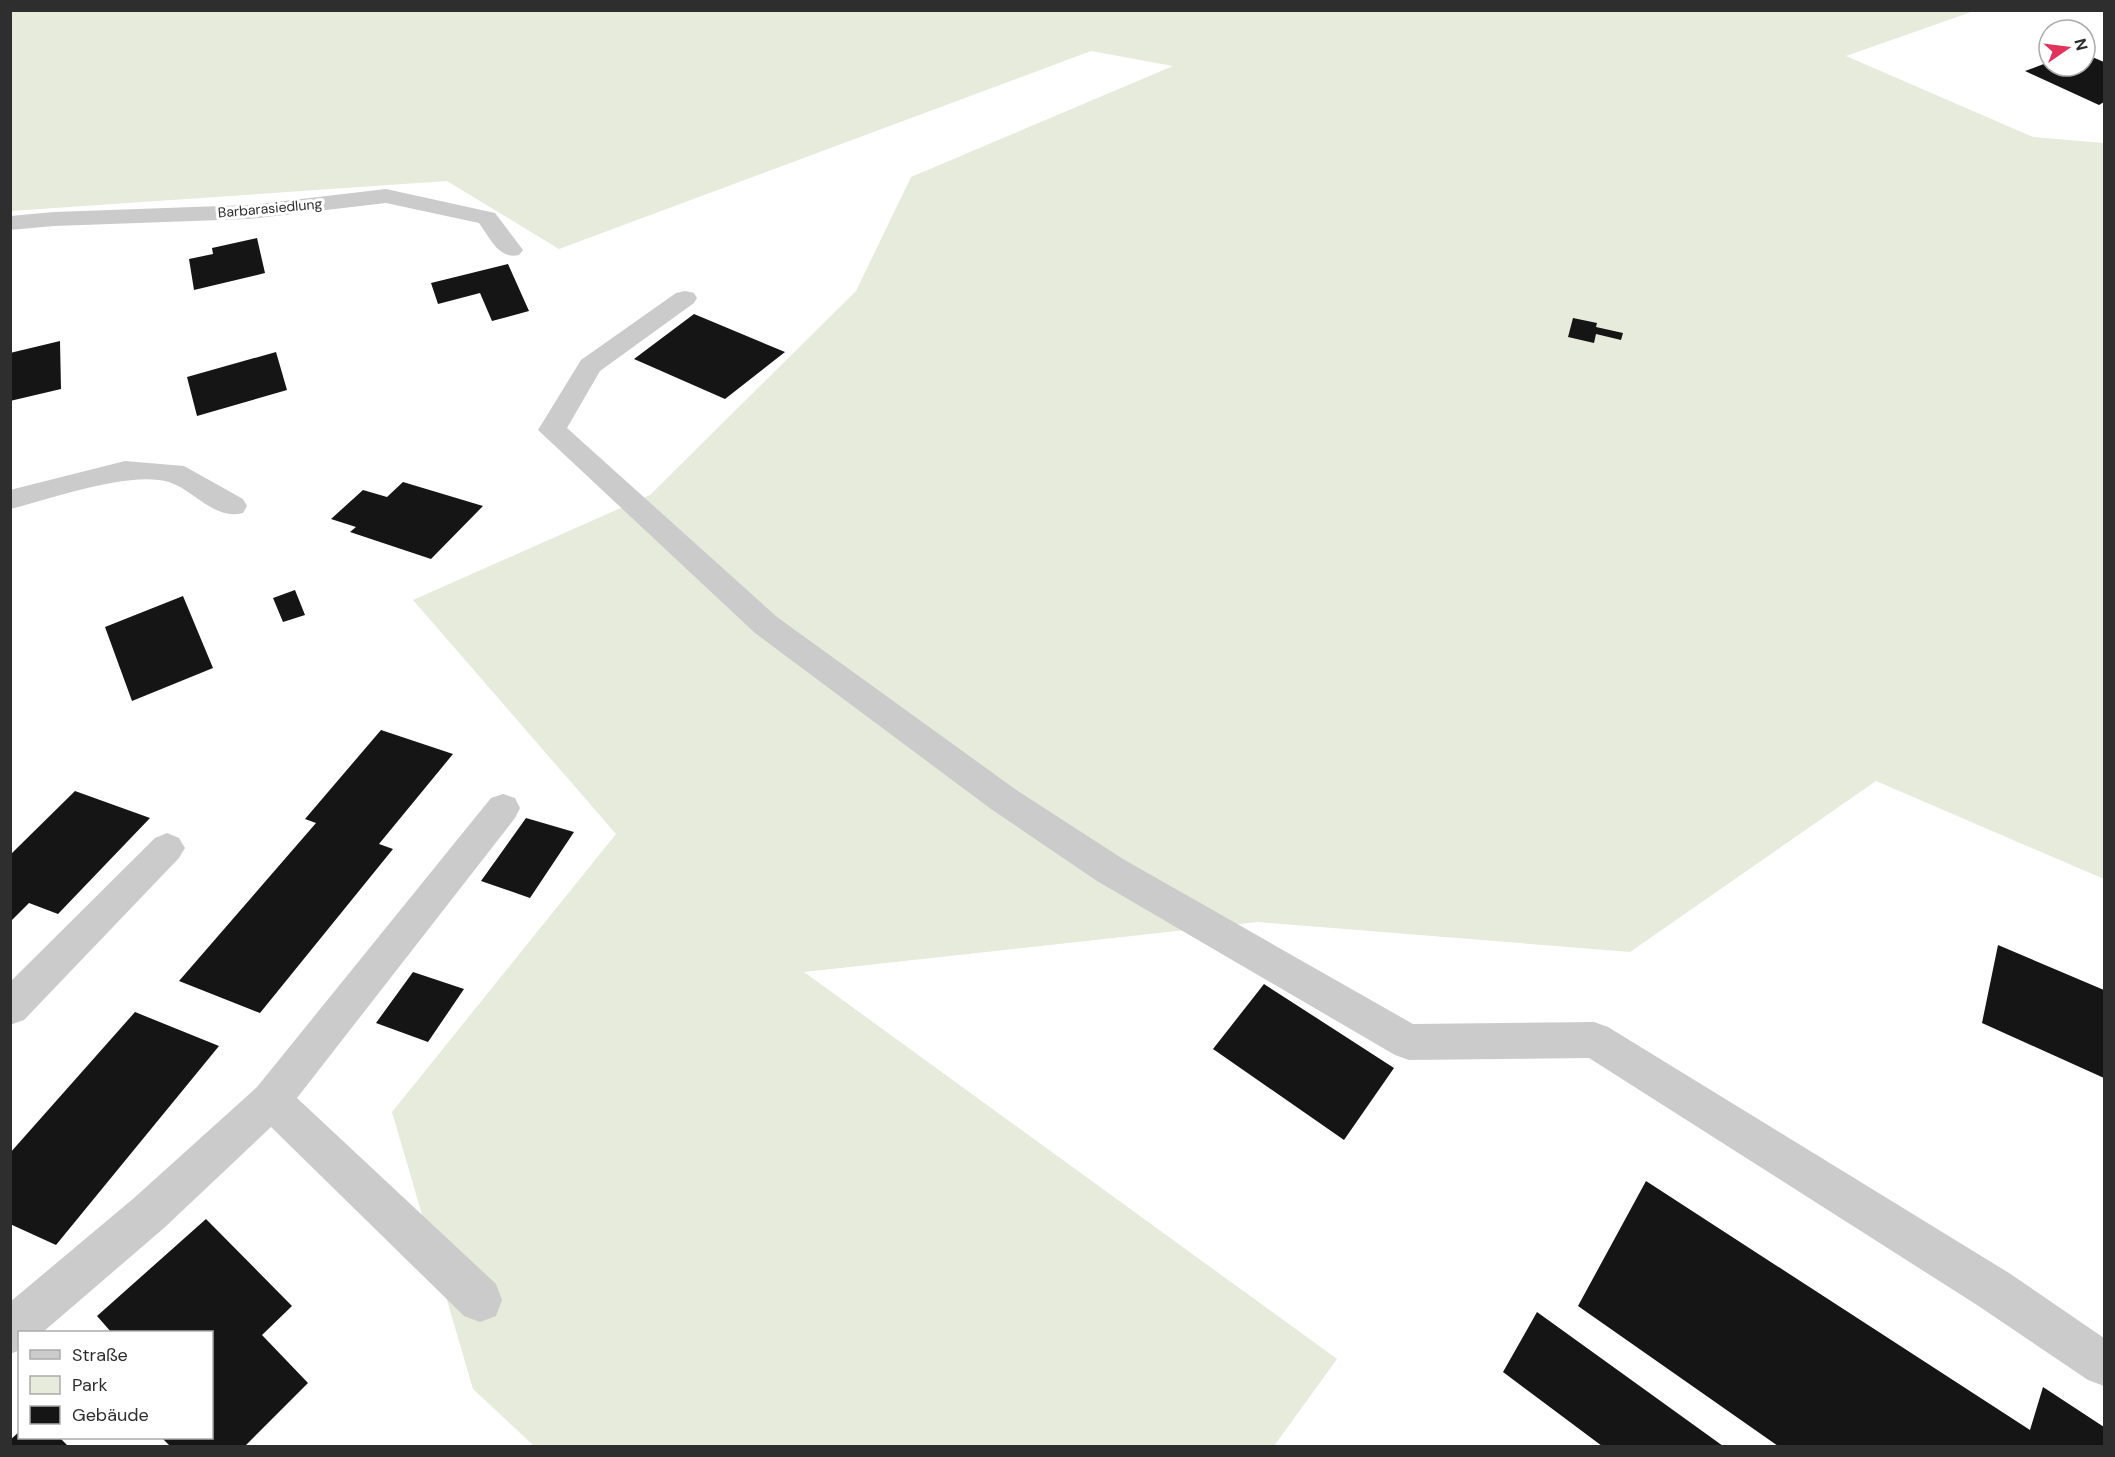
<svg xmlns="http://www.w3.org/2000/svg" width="2115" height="1457" font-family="'DM Sans',sans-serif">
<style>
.green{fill:#e6ebdb}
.building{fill:#151515}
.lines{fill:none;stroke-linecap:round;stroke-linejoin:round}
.minor{fill:#cbcbcb;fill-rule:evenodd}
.labels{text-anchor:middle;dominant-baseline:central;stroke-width:6;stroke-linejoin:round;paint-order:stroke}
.far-street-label{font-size:14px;fill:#2e2e2e;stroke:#fff}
</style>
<rect width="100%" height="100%" fill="#fff"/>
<path class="green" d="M11,11H1974L1846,56L2033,137L2104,143V879L1876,781L1630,952L1258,922L804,972L1337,1359L1274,1446H534L473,1389L392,1112L616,834L413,600L650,495L856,291L911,177L1173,66L1091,51L559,249L447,181L11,211Z"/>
<path class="building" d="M2085,54L2104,62V102L2099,105L2025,71L2049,62V66H2085Z
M257,238L265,273L194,290L189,259L213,254L212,248Z
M508,264L529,311L492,321L480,293L438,304L431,283Z
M694,314L785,352L725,399L634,359Z
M1573,318L1597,323L1596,327L1623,333L1621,340L1596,334L1594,343L1568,337Z
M60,341L61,389L10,401V353Z
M276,352L287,390L197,416L187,377Z
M403,482L483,506L431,559L350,532L356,527L331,519L363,490L387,497Z
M295,590L305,615L283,622L273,598Z
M183,596L213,668L132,701L105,627Z
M381,730L453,754L379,844L393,849L260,1013L179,981L316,823L305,819Z
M75,791L150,818L58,914L29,903L10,922V855Z
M526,818L574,832L530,898L481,881Z
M1998,945L2104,990V1078L1982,1023Z
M413,972L464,989L428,1042L376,1023Z
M1264,984L1394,1068L1344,1140L1213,1049Z
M135,1012L219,1046L56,1245L10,1224V1153Z
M1646,1181L2030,1430L2043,1387L2104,1427V1446H1778L1578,1306Z
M206,1219L292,1306L262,1335L308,1383L245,1446H170L162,1438H212V1332H111L97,1316Z
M1537,1312L1723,1446H1602L1503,1372Z
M20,1431V1438H60L68,1446H10V1440Z"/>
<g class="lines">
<path class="minor" d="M386,189L495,213L523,250L519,255C499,260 490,238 479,223L386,203L249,219L54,226L10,230V216L54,212L249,205Z
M685,291L694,293L697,298L694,303L600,371L567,428L777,617L1015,789L1123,859L1413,1024L1594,1022L1608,1027L2009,1273L2104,1338V1386L2088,1380L1977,1305L1589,1058L1409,1060L1395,1055L1097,881L991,809L755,633L538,430L581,360L676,293Z
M125,461L184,466L243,499L247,506L243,513C215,521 194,490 169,482C131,470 50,499 10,509V490Z
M503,794L515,798L520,808L515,818L297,1098L496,1284L502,1300L496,1316L480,1322L464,1316L271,1127L164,1228L43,1332H20V1350L10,1354V1302L134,1198L257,1087L491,798Z
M167,833L179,838L185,848L179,858L24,1020L10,1025V982L155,838Z"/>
</g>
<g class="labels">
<g class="far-street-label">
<text transform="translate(270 208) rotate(-5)">Barbarasiedlung</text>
</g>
</g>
<rect width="2115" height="1457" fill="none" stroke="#2e2e2e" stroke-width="24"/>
<rect x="18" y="1331" width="195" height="108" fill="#ffffff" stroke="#ababab" stroke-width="1.5"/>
<rect x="30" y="1350" width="30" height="9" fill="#cbcbcb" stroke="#ababab" stroke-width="1.5"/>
<text x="72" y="1361" font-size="18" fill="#2e2e2e">Straße</text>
<rect x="30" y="1376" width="30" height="18" fill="#e6ebdb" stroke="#ababab" stroke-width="1.5"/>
<text x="72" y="1391" font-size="18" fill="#2e2e2e">Park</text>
<rect x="30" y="1406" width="30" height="18" fill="#151515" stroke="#ababab" stroke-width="1.5"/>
<text x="72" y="1421" font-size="18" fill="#2e2e2e">Gebäude</text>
<g transform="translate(2067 48) rotate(76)"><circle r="28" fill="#ffffff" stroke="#ababab" stroke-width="1.5"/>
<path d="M0-4.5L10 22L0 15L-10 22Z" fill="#e2335d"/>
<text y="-9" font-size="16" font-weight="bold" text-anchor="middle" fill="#2e2e2e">N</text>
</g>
</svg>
